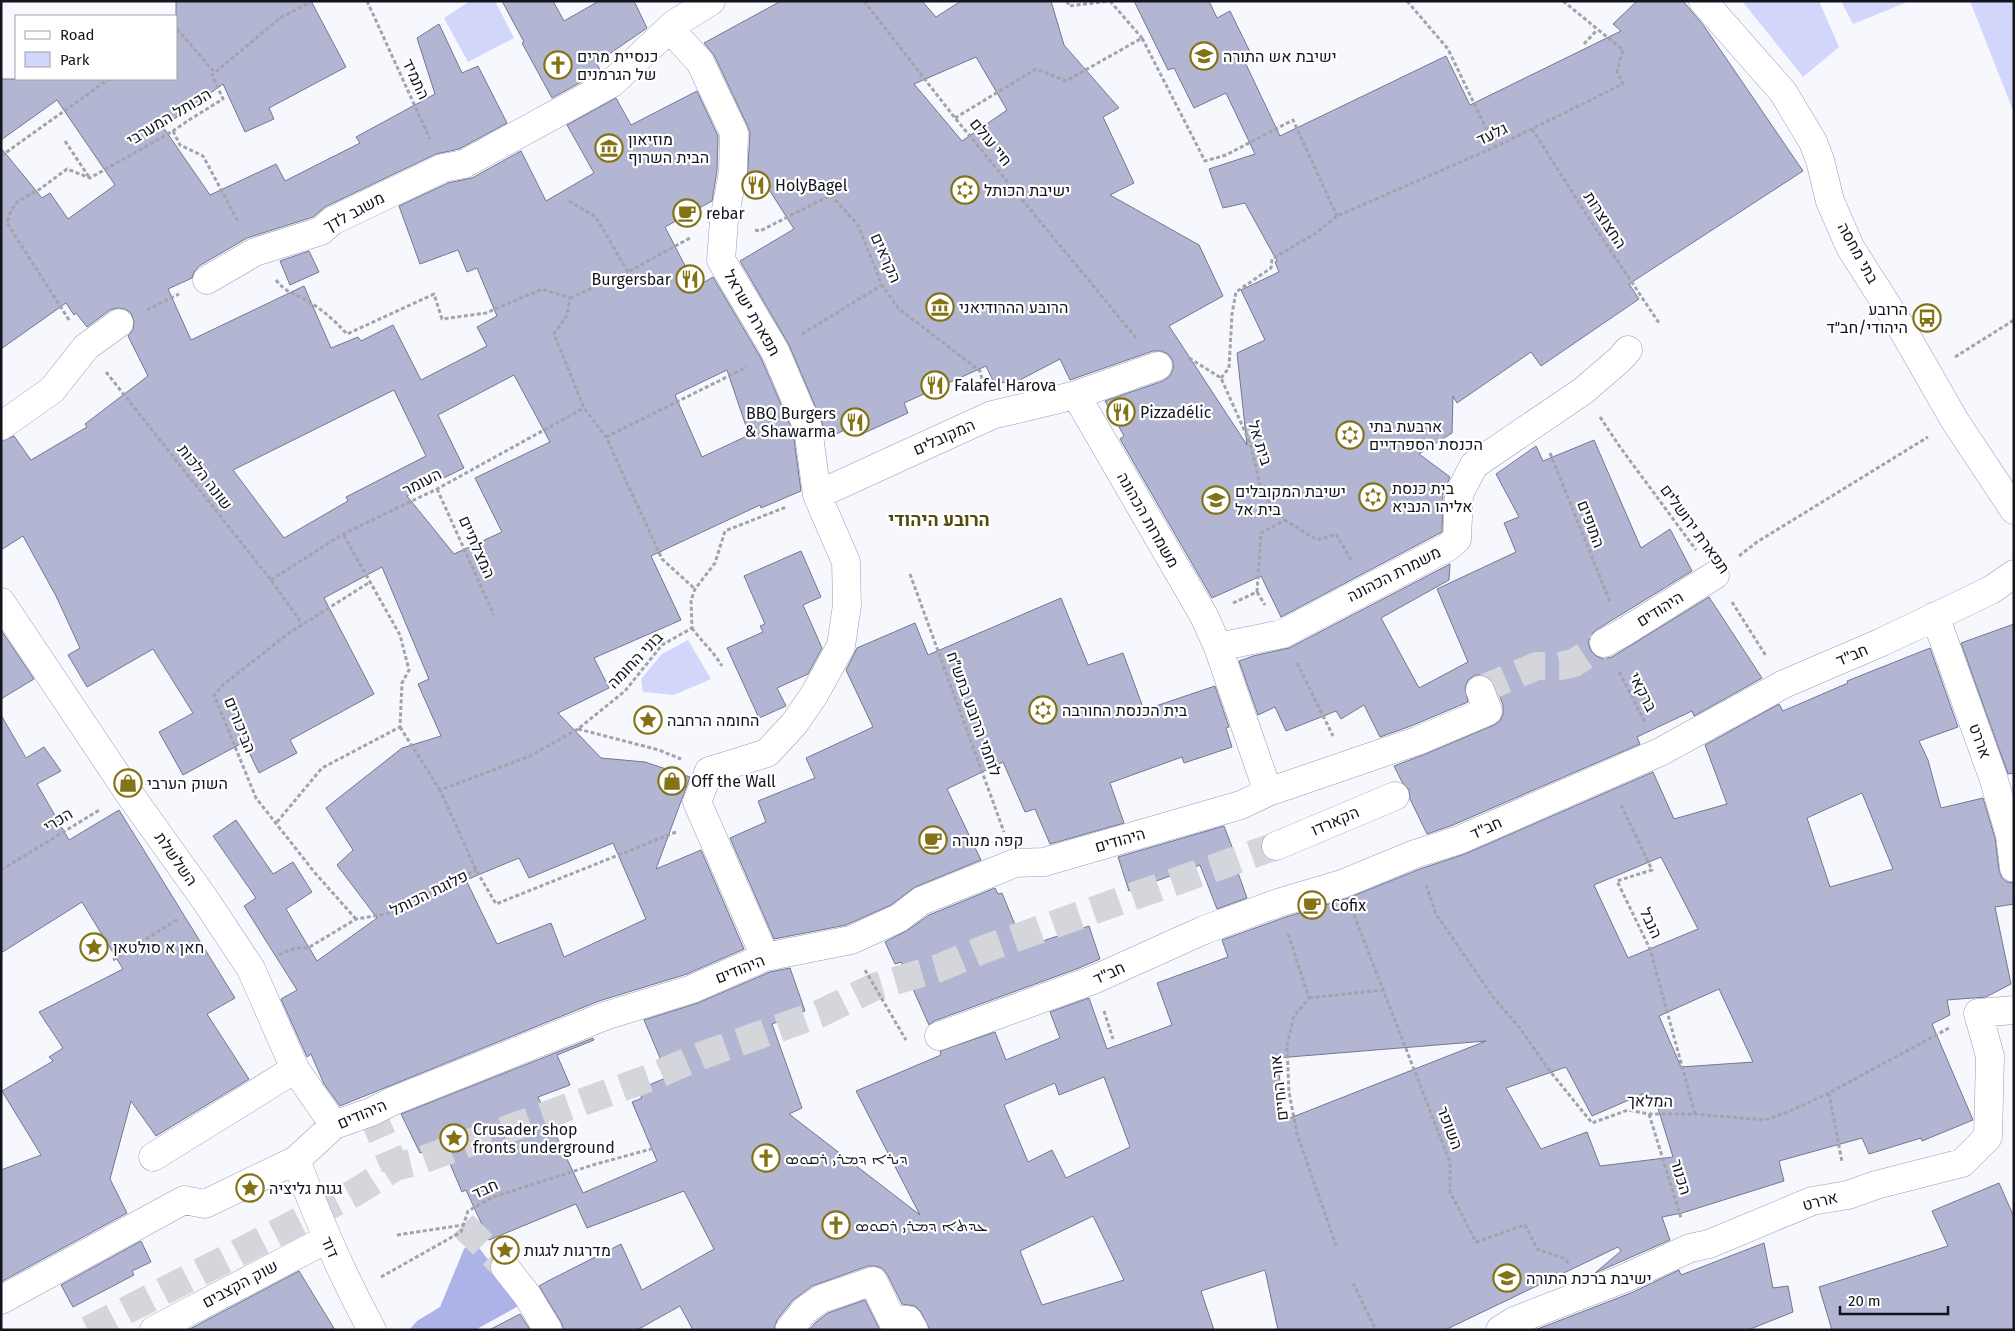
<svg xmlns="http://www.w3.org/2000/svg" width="2015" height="1331" font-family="'Fira Sans',Heebo,'Noto Sans Syriac',sans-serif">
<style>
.green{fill:#d1d6fa}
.forest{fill:#adb3e7}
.building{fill:#b3b6d2;stroke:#747791;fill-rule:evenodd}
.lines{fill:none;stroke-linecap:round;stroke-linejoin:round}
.pedestrian-tunnel{stroke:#d5d6dc;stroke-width:28;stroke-dasharray:28 14;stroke-linecap:butt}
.pedestrian-casing{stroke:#989cb7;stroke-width:29}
.minor-casing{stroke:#989cb7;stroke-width:29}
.path{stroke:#a2a3ab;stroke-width:3;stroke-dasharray:4 2.5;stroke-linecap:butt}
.pedestrian{stroke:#fff;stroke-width:28}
.minor{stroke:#fff;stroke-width:28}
.labels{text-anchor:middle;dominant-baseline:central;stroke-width:4.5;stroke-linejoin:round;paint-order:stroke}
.poi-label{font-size:16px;fill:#13141e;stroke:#fff;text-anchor:start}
.street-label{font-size:16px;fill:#13141e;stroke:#fff}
.neighbourhood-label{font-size:18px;font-weight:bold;fill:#554a09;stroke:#fff}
</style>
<rect width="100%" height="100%" fill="#f7f8fe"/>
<path class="green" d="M470,1H495L514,38L468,62L444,18Z
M1742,1H1819L1839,47L1803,77Z
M1841,1H1910L1853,24Z
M1970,1H2014V113Z
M688,640L711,679L674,695L643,692L641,679L662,654Z"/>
<path class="forest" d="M473,1240L522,1304L475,1330H409L417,1321L440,1307L464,1249Z"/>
<path class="building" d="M176,1H311L346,67L269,108L274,119L245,132L223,84L163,127L210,195L276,164L285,181L360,143L356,137L435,94L417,38L439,24L462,73L478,66L507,123L459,149L436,154L325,207L313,217L247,238L199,266L194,272L192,278L168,289L191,340L304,286L331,348L358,337L361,341L393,325L421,380L487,346L477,327L497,316L477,268L467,272L458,250L420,264L399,206L448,183L472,178L521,151L546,201L594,173L567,125L616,98L631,125L697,91L718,136L717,170L712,201L665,227L696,287L713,277L761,358L793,432L801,491L761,508L760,505L651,556L681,620L594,658L609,688L558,713L601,758L645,762L690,777L656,869L701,850L744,949L687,974L599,1001L340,1106L324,1084L311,1054L307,1057L281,999L297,990L244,906L256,898L213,836L236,820L273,874L293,862L312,892L286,909L317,961L377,918L337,865L353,850L326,808L402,748L441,736L418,684L429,679L382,567L324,598L374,694L290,740L297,753L259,773L244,742L183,775L159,732L193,713L153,649L87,687L68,655L80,648L56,596L23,536L1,550V441L14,436L31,460L87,427L85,424L148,376L128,336L133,330L134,321L131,313L125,309L117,308L110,310L87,327L76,313L74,315L66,303L1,349V148L42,198L50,193L68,219L115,185L57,100L1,140V79H176ZM727,370L749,435L702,457L675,395ZM514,375L550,442L475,478L502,532L454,554L407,496L464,468L438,415ZM394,390L426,456L346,497L348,501L284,538L233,470ZM613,843L646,919L564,957L551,923L497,944L466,880L519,858L529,878Z
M502,1H553L564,21L599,1H634L647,28L596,63L601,71L552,98L522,43L524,42Z
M781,1H922L936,17L961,1H1051L1064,45L1119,108L1103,117L1134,183L1110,195L1199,245L1223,296L1169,326L1247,445L1237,353L1265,340L1241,290L1279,272L1275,262L1277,261L1245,203L1223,208L1209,169L1255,154L1226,93L1194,108L1174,68L1168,70L1134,1H1209L1217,18L1230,11L1251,54L1243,58L1280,136L1446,56L1470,105L1621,31L1613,24L1637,1H1683L1704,26L1803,171L1629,284L1639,299L1541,366L1531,352L1457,403L1453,396L1452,433L1419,454L1450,477L1443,493L1442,532L1281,617L1261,576L1212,598L1120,439L1124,436L1105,401L1163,381L1170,376L1173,369V361L1168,354L1161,351H1153L1070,380L1060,359L1016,382L994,383L986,366L904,403L908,413L862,434L858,424L825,439L822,422L789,345L740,261L794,229L760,175L747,182L750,133L748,127L714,55L704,43ZM976,57L1007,110L962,141L914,84Z
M309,251L319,272L290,285L280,261Z
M1594,440L1641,548L1670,529L1692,571L1596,630L1591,635L1588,642L1591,651L1596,656L1603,659L1612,657L1709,597L1762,678L1694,716L1692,711L1637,737L1640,744L1453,825L1427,834L1410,799L1409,790L1402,782L1394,766L1423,755L1494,725L1500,721L1503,714V705L1495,684L1489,678L1483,675H1475L1468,680L1465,688L1468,702L1411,726L1380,737L1364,705L1341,719L1336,711L1286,731L1275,707L1258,715L1239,661L1253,656L1289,648L1450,564L1449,580L1381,618L1419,688L1468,662L1437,589L1516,552L1504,523L1519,517L1496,474L1536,446L1543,461Z
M801,551L821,597L803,605L822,648L808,674L777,688L786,706L759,718L727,648L763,632L760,626L765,624L744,576Z
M1061,598L1088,665L1123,653L1144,710L1215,686L1229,727L1226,728L1232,747L1184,763L1182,757L1110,783L1124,823L1050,844L1035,809L1025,812L1003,762L947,789L981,860L915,887L891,905L846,925L774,939L730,838L766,822L758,801L815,778L806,758L873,727L846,670L857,648L915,623L928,655Z
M2014,624V773L2008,774L1961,643Z
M1,630L34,679L1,699Z
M1930,648L1958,727L1919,741L1928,760L1941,808L1983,798L1995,838L1999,870L2002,878L2007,882L2014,883V904L1995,907L2011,984L1986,997L1947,1000L1950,1015L1932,1024L1973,1120L1922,1141L1921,1138L1869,1154L1862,1138L1779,1161L1784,1181L1682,1213L1662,1217L1670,1240L1595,1273L1621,1251L1618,1247L1445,1330H1278L1265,1270L1201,1291L1214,1330H930L921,1312L915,1306L902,1304L887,1274L882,1268L875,1266H868L812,1286L793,1300L777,1320L774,1330H693L680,1306L637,1330H564L561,1322L539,1286L548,1281L621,1244L642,1290L714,1249L684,1191L587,1228L576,1204L489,1240L466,1190L462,1192L442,1145L420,1153L401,1114L593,1038L594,1040L557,1055L570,1085L538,1097L583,1193L657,1161L632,1102L642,1098L637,1090L668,1077L644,1020L698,1003L770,972L790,968L805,1011L772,1024L802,1108L789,1114L920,1215L856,1091L941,1055L940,1051L995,1032L1006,1060L1060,1038L1050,1012L1089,998L1107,1049L1172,1025L1157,983L1228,957L1222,940L1283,918L1348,898L1420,869L1465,854L1653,772L1674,819L1727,804L1705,745L1779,704L1783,711L1848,683L1847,681ZM1862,793L1893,869L1830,887L1807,818ZM1661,857L1698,929L1628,958L1594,885ZM1719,989L1753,1062L1681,1067L1659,1016ZM1486,1041L1285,1120L1277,1058ZM1566,1067L1592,1116L1645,1093L1650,1105H1657L1673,1157L1600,1166L1587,1132L1541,1149L1506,1088ZM1104,1077L1130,1147L1066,1178L1052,1150L1028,1162L1004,1105L1055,1083L1059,1095ZM1093,1216L1124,1280L1042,1305L1020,1251Z
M1,715L26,758L44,747L61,771L37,784L69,840L119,810L235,998L207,1014L249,1079L156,1136L131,1101L110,1179L127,1213L1,1282V1170L41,1155L2,1091L53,1061L49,1057L63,1048L39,1012L123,969L82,902L1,953Z
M1224,826L1234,852L1231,853L1247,898L1217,909L1200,865L1129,891L1118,857Z
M995,888L998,894L1002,893L1024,947L1089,926L1100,959L1079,968L934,1021L929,1025L901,962L895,964L885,942L908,930L929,915Z
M1999,1183L2014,1217V1330H1832L1819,1287L1948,1246L1932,1211Z
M141,1241L151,1262L132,1271L134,1275L73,1307L61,1285Z
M1764,1243L1773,1288L1788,1286L1793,1312L1748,1330H1535L1631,1293L1679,1270L1681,1275Z
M299,1271L335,1330H188Z
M865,1300L880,1330H809L816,1322L828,1313Z
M520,1314L530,1330H489Z"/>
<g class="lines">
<path class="pedestrian-tunnel" d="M1480,690L1537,666H1560L1574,663L1604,643
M371,1112L395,1167
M463,1225L505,1267
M88,1330L356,1192L395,1167L416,1162L649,1078L703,1055L819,1014L874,987L939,968L987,948L1276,846"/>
<g class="pedestrian-casing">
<path id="pedestrian" d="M670,29L700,62L734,133L733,172L724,220L721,260L775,351L808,428L817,495L846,562L847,605L841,646L814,695L794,724L767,753L709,771L697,802L765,957
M207,280L255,252L321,231L332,221L443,168L464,164L612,83L674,24L711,1
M1076,395L1204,616L1218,647L1268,792
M1,426L52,390L86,347L119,323
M817,495L992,415L1076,395L1158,366
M1,602L128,792L206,901L251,969L295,1069L334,1125
M1935,616L1993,777L2010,835L2014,868
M1604,643L1624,632L1715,575
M1218,647L1282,634L1448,547L1457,539L1459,494L1474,465L1583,391L1619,360L1628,350
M1276,846L1395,796
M939,1036L1093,980L1204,930L1278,903L1342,884L1415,854L1459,840L1660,752L1784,684L1882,642L1991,590L2014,574
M153,1157L295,1069
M296,1160C318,1219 342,1275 372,1330
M505,1267L527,1295L548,1330
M1,1300L184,1200L205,1204L296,1160L334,1125L371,1112L393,1101L605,1016L692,989L765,957L851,940L899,918L921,901L1015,863L1044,862L1241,805L1268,792L1417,741L1488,711L1480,690
M154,1330L327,1239
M789,1330L805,1310L821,1299L873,1281L892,1320H908L914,1330
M1500,1330L1514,1321L1625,1278L1690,1248L1709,1244L1812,1201L1848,1195L1876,1185L1962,1163L1988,1137L1990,1056L1978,1013L2014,1010"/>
</g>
<g class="minor-casing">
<path id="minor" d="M1703,1L1783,92L1813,142L1820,160L1830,201L1850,247L1904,332L1955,421L2014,510"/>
</g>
<path class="path" d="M367,1L430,139
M864,1L955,118L1137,339
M1067,1L1069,6L1110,1
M1110,1L1142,38
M1407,1L1448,49L1495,147
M177,29L215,73
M1584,44L1597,30
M955,118L1036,69L1066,81L1142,38L1205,161L1226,155L1293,120L1337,216
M1532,129L1590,220L1659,323
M173,131L180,145L203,156L239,223
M65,141L89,177
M1,156L109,79
M569,201L596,217L628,272
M755,230L760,231L831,195L858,225L882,285L898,308L980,371L983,383
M276,280C286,293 294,293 306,300C322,309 335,321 347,334L434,294L442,319L486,313L542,289L570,298L567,315L554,334L584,408L606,437L662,559L695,589
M570,298L628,272L690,238
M147,310L179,294
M69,320L7,223L11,210L18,201L40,189L67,169L90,178L173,131L189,120L223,99L212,75L280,18L313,1
M802,334L882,285
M1955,357L2014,320
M1189,358L1221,378L1250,443L1262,493L1285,520L1317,540L1336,534L1351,560
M106,372L271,580L302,624
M1221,378L1229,368L1232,314L1236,292L1271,268L1272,259L1316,233L1337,216L1495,147L1623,84L1617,71L1623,50L1563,1
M1600,417L1620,447L1696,550
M606,437L747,367
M1550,453L1610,602
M437,489L494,615
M1739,556L1757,542L1928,437
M910,574L1004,832
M271,580L343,534L437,489L584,408
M1257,592L1265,605
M1257,592L1261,533L1285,520
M1732,602L1766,656
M1233,603L1257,592
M692,628C701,641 714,652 722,666
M1297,663L1333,736
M1619,672L1646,724
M400,727L440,790
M578,729L659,750L681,759
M1621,805L1652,870L1617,881L1650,949L1695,1114
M277,822L322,768L400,727L402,683L409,670L400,635L343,534
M676,832L496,904L476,870L440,790L530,756L578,729L625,691L662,645L692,628L691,600L695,589L715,563L725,531L786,507
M1,870L101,809
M1426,885L1436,914L1493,997L1519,1027L1549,1070L1592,1123L1628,1110L1649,1114H1695L1764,1120L1788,1112L1829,1093L1949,1028
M1354,915L1450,1162V1192L1476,1242L1525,1225L1537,1249L1566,1259L1569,1266
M356,919L315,873L256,798L214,695L224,684L289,633L370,582
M1288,934L1309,998L1294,1016L1287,1045L1289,1092L1297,1134L1336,1245
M279,955L295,948H308L356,919L387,914L476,870
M113,960L178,919
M865,970L906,1040
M1309,998L1383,990
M1104,1011L1113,1039
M1829,1093L1842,1162
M1649,1114L1681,1218
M397,1235L463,1225
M381,1277L461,1232L468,1211L493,1197L596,1164L655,1148
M1353,1283L1376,1330"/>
<use href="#pedestrian" class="pedestrian"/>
<use href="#minor" class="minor"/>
</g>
<defs>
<g id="university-ring" transform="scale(1.4375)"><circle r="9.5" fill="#fff" stroke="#837315" stroke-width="1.5"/><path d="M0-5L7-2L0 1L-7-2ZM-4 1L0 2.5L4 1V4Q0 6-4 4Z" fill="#837315"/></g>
<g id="church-ring" transform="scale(1.4375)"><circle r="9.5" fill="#fff" stroke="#837315" stroke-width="1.5"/><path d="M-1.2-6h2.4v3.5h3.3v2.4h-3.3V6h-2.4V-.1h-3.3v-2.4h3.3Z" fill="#837315"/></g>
<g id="museum-ring" transform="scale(1.4375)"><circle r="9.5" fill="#fff" stroke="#837315" stroke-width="1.5"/><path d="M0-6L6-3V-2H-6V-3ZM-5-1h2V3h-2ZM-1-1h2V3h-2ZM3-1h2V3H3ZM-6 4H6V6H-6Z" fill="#837315"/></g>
<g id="restaurant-ring" transform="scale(1.4375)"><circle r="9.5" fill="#fff" stroke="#837315" stroke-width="1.5"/><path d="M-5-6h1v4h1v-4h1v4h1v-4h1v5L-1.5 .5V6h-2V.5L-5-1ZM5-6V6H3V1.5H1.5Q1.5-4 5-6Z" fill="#837315"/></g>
<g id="synagogue-ring" transform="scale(1.4375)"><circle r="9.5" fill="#fff" stroke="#837315" stroke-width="1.5"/><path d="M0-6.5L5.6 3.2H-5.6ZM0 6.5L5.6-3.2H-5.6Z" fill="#837315"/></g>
<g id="cafe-ring" transform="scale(1.4375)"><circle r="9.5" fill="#fff" stroke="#837315" stroke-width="1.5"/><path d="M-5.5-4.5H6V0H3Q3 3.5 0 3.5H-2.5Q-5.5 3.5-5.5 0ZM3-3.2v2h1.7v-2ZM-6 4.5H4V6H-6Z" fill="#837315"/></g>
<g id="bus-ring" transform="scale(1.4375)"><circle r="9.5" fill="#fff" stroke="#837315" stroke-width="1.5"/><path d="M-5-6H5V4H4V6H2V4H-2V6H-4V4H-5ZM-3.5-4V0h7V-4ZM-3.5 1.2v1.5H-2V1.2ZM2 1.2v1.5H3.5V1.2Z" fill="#837315"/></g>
<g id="sight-ring" transform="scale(1.4375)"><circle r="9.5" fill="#fff" stroke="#837315" stroke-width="1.5"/><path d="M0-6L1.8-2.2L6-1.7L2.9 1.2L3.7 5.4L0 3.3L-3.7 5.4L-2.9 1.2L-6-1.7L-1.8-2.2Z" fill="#837315"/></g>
<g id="shop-ring" transform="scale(1.4375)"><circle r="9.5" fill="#fff" stroke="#837315" stroke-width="1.5"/><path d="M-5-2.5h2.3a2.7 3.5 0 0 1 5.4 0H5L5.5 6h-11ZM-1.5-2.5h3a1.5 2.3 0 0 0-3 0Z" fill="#837315"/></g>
</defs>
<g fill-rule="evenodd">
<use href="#university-ring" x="1204" y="56"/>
<use href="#church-ring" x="558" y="65"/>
<use href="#museum-ring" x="609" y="148"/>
<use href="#restaurant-ring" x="756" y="185"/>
<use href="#synagogue-ring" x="965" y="190"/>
<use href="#cafe-ring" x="687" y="213"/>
<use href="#restaurant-ring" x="690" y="279"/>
<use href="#museum-ring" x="940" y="307"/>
<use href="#bus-ring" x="1927" y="318"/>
<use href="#restaurant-ring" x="935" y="385"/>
<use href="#restaurant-ring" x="1121" y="412"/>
<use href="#restaurant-ring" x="855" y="422"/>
<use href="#synagogue-ring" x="1350" y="435"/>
<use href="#synagogue-ring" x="1373" y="497"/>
<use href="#university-ring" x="1216" y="500"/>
<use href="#synagogue-ring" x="1043" y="710"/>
<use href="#sight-ring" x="648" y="720"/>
<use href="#shop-ring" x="672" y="781"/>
<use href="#shop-ring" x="128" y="783"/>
<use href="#cafe-ring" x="933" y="840"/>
<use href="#cafe-ring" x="1312" y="905"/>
<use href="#sight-ring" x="94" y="947"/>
<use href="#sight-ring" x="454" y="1138"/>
<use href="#church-ring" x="766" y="1158"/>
<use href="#sight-ring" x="250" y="1188"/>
<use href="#church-ring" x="836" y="1225"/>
<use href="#sight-ring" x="505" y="1250"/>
<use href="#university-ring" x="1507" y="1278"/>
</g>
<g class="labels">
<g class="poi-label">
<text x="577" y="56">כנסיית מרים<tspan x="577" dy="18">של הגרמנים</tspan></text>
<text x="1223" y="56">ישיבת אש התורה</text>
<text x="628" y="139">מוזיאון<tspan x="628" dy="18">הבית השרוף</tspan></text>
<text x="775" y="185">HolyBagel</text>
<text x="984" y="190">ישיבת הכותל</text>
<text x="706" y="213">rebar</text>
<text x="671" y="279" text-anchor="end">Burgersbar</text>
<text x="959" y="307">הרובע ההרודיאני</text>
<text x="1908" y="309" text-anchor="end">הרובע<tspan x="1908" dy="18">היהודי/חב״ד</tspan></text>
<text x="954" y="385">Falafel Harova</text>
<text x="1140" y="412">Pizzadélic</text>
<text x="836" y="413" text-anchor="end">BBQ Burgers<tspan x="836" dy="18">&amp; Shawarma</tspan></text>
<text x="1369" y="426">ארבעת בתי<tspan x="1369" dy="18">הכנסת הספרדיים</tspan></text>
<text x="1392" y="488">בית כנסת<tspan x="1392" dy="18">אליהו הנביא</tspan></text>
<text x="1235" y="491">ישיבת המקובלים<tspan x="1235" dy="18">בית אל</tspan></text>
<text x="1062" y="710">בית הכנסת החורבה</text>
<text x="667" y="720">החומה הרחבה</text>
<text x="691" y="781">Off the Wall</text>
<text x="147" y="783">השוק הערבי</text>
<text x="952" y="840">קפה מנורה</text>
<text x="1331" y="905">Cofix</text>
<text x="113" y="947">חאן א סולטאן</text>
<text x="473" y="1129">Crusader shop<tspan x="473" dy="18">fronts underground</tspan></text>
<text x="785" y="1158">ܕܝܪܐ ܕܡܪܝ ܪܩܘܣ</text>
<text x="269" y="1188">גגות גליציה</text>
<text x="855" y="1225">ܥܕܬܐ ܕܡܪܝ ܪܩܘܣ</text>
<text x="524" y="1250">מדרגות לגגות</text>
<text x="1526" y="1278">ישיבת ברכת התורה</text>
</g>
<g class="street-label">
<text transform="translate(416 79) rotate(65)">התמיד</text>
<text transform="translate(169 117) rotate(-31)">הכותל המערבי</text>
<text transform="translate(1492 134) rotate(-25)">גלעד</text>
<text transform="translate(991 142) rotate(51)">חיי עולם</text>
<text transform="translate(354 212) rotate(-28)">משגב לדך</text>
<text transform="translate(1605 220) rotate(57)">החצוצרות</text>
<text transform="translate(1858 253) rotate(61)">בתי מחסה</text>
<text transform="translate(886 258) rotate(66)">הקראים</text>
<text transform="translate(752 313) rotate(60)">תפארת ישראל</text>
<text transform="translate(944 437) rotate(-24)">המקובלים</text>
<text transform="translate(1260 443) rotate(72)">בית אל</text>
<text transform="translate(205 477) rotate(52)">שונה הלכות</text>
<text transform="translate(422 482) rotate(-27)">העומר</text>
<text transform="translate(1148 520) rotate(60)">משמרות הכהונה</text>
<text transform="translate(1591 524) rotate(69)">התופים</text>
<text transform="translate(1695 529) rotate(54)">תפארת ירושלים</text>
<text transform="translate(477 547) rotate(66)">המצלתיים</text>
<text transform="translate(1394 574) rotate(-27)">משמרת הכהונה</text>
<text transform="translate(1660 609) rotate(-32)">היהודים</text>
<text transform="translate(1852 655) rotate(-23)">חב"ד</text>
<text transform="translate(635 660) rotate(-46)">בוני החומה</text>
<text transform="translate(1643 692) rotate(63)">ברקאי</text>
<text transform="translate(974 714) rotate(70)">לוחמי הרובע בתש״ח</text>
<text transform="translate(240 725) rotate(68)">הביכורים</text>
<text transform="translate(1980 741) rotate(70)">אררט</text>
<text transform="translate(58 820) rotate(-32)">הכרי</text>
<text transform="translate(1335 821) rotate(-23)">הקארדו</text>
<text transform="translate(1486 828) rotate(-24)">חב"ד</text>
<text transform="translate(1120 840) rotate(-16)">היהודים</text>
<text transform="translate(176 859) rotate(55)">השלשלת</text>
<text transform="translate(429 893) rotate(-26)">פלוגת הכותל</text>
<text transform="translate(1651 923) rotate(65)">הנבל</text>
<text transform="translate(740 969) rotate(-22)">היהודים</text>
<text transform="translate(1109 973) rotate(-24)">חב"ד</text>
<text transform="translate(1279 1088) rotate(-96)">אור החיים</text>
<text transform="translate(1650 1101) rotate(1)">המלאך</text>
<text transform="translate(362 1114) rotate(-23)">היהודים</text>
<text transform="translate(1450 1128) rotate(69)">השופר</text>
<text transform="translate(1681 1177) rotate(73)">הכנור</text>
<text transform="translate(485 1189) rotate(-24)">חבד</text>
<text transform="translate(1820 1201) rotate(-14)">אררט</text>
<text transform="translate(330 1247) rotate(66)">דוד</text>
<text transform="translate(240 1284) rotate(-28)">שוק הקצבים</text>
</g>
<g class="neighbourhood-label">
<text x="939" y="520">הרובע היהודי</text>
</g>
</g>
<rect width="2015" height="1331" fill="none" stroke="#13141e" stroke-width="5"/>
<rect x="15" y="15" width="162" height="65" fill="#ffffff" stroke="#a1a1a5"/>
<rect x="25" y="31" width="25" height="8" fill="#ffffff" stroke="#a1a1a5"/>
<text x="60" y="40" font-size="15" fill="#13141e">Road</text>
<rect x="25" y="52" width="25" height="15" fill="#d1d6fa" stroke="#a1a1a5"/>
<text x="60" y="65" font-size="15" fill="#13141e">Park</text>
<path d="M1840 1306v8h108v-8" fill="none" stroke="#13141e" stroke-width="2.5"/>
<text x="1848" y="1306" font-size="15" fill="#13141e" stroke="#ffffff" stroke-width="4" paint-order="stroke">20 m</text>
</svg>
